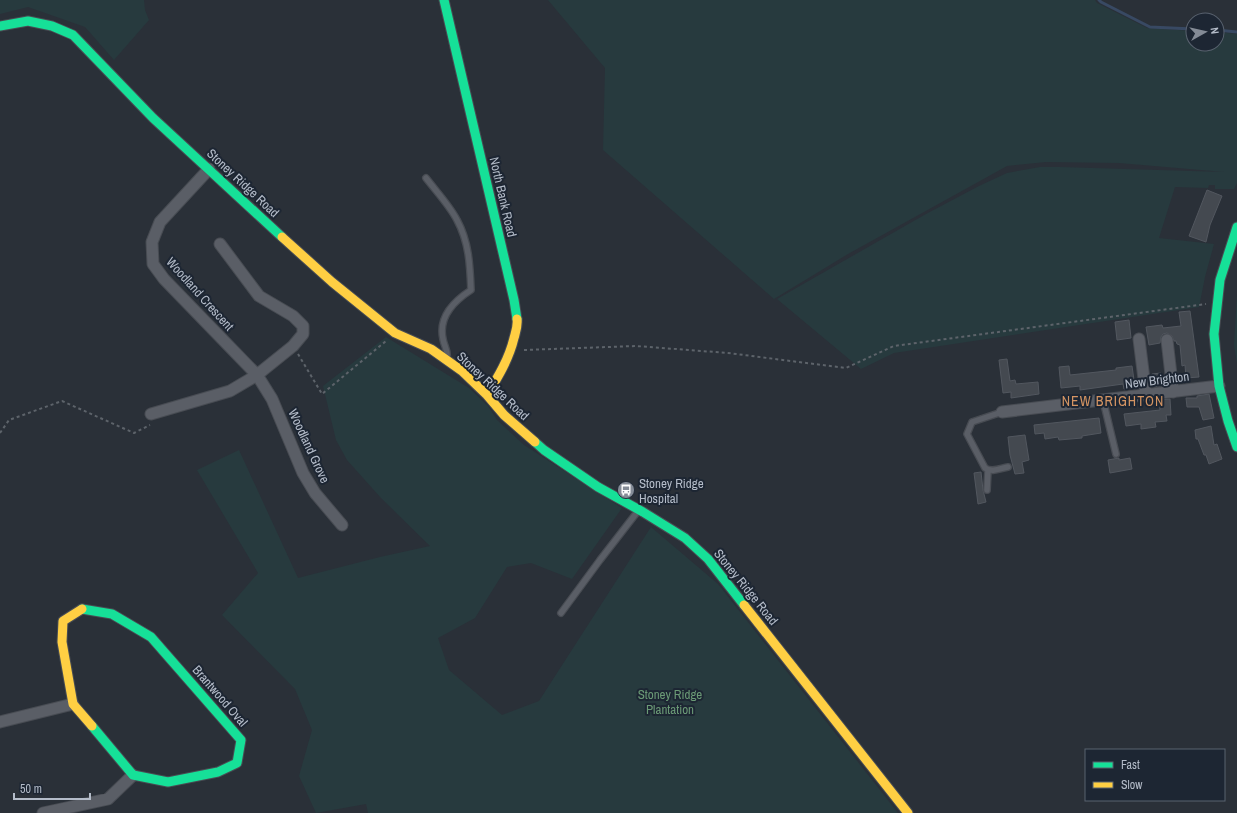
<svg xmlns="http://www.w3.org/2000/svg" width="1237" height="813" font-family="'Archivo Narrow',sans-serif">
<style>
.green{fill:#273a3e}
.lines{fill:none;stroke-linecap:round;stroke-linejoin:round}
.stream{stroke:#384963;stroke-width:3}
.building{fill:#444950;stroke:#52575f}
.lane-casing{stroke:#484c53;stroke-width:8}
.street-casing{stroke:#484c53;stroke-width:13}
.fast-casing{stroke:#484c53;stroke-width:11}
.slow-casing{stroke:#484c53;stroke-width:11}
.path{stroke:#5d636a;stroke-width:2;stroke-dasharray:3 3;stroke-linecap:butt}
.lane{stroke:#5a5e66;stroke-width:5.5}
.street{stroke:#5a5e66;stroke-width:11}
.fast{stroke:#16e098;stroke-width:9}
.slow{stroke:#ffcf43;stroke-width:9}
.labels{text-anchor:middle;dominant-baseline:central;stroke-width:4;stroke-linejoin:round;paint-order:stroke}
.street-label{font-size:13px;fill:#b4bcc9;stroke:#1d2633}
.poi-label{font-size:13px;fill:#b4bcc9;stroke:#1d2633;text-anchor:start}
.park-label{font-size:13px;fill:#6b9a76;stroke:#1d2633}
.neighbourhood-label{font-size:14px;letter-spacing:1px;fill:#d59563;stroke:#1d2633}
</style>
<rect width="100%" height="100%" fill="#2a3038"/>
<path class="green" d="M0,0H144L145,10L149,20L114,60L85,27L28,7L0,14Z
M548,0H1095L1097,3L1147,28L1193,31V44H1217V32L1237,34V183L1234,189H1215V185H1209L1208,188L1175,187L1159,238L1214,244L1205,277L1199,307L894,353L861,369L777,299L926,214L979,186L1007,173L1040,167H1060L1224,172L1119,163L1046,162L1007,166L848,254L774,299L603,150L605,68Z
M1237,294V364L1234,345Z
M386,337L469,388L488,406L497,420L524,445L622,508L572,579L531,563L507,567L475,618L438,638L449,670L502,715L539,701L651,527L718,584L898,813H368L366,804L316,813L299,776L312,730L295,689L222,615L258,573L197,470L239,450L298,578L380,557L430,546L381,498L347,460L336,440L323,386Z"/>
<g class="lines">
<path class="stream" d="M1099,0L1101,2L1150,27L1193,29
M1217,30L1237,32"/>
</g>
<path class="building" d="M1207,190L1222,196L1210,225L1206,242L1189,236Z
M1190,311L1199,377L1186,378L1185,365L1182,366L1180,345L1177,344L1176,341H1174L1172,336L1167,333L1163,334L1161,337L1160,343L1149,345L1146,327L1162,325L1163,328L1181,326L1179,312Z
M1129,320L1131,338L1117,340L1115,322Z
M1007,359L1010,381L1015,380L1016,384L1038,382L1039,394L1011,398V392L1003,393L999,360Z
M1069,366L1070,375L1116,370V368L1132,366L1135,387L1124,389L1123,384L1080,390V386L1061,388L1059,367Z
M1161,373V377L1164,376L1165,385L1154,387L1152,374Z
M1209,394L1214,418L1203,420L1199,407H1187L1186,398H1197V396Z
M1170,399L1171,415H1166L1167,421L1155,422L1156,427L1141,429V424L1126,426L1124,414L1160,410L1159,400Z
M1099,418L1101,433L1082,436V438L1059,440L1058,437L1045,439L1044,433L1035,434L1034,425Z
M1211,426L1214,445L1217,444L1222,459L1209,464L1206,455H1204L1198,439H1196L1195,430Z
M1025,435L1029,460L1022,462L1024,473L1015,474L1010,455L1008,437Z
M1119,458V460L1130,458L1132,469L1110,473L1108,460Z
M981,472L983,490L986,502L978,504L974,473Z"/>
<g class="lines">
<g class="lane-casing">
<path id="lane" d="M426,178C436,191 450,206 457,220C469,242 470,265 471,290C454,301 438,317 443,339C444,346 448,350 447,357
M1103,400L1116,454
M1002,412L972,422L967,434L985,468C992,473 1001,468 1008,467
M987,490L988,470
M561,613L600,560L638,511"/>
</g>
<g class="street-casing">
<path id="street" d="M209,169L160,222L152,242L153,264L164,279L257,375L272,399L303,473L315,493L342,525
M1139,339L1146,395
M1167,340L1173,392
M1002,412L1219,386
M151,414L230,391L257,375L293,346L303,334V326L293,316L259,296L220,244
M0,722L73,704
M43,813L108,799L133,775"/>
</g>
<g class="fast-casing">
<path id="fast" d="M444,0L514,300L517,319
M0,26L28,21L52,26L73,35L153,118L282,237
M1237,227L1220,280L1214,334L1219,386L1228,421L1237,447
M535,442L544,450L598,487L643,512L685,538L708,559L744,605
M82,609L112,614L151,637L241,740L237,763L218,772L168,782L133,775L92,726"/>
</g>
<g class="slow-casing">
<path id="slow" d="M282,237L332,282L395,333L431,349L462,371L487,395L504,415L535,442
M487,395C498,377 509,359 514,338C516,331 518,326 517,319
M744,605L908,813
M82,609L63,621L62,642L73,704L92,726"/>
</g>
<path class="path" d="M524,350L636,346L728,353L846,368L894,346L1206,304
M298,354L322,394L386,341
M0,433L9,420L62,401L134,433L150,425"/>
<use href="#lane" class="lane"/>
<use href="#street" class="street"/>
<use href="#fast" class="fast"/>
<use href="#slow" class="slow"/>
</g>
<defs>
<g id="bus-disc" transform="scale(0.9)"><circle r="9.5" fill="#848b96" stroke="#1d2633"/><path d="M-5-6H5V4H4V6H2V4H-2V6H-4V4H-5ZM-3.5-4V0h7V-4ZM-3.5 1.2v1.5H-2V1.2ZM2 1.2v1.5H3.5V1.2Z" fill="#fff"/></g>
</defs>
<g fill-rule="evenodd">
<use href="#bus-disc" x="626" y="490"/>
</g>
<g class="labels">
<g class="street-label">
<text transform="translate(243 183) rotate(43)">Stoney Ridge Road</text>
<text transform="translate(503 197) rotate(77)">North Bank Road</text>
<text transform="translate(200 294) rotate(48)">Woodland Crescent</text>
<text transform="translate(1157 380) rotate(-7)">New Brighton</text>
<text transform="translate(493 386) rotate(43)">Stoney Ridge Road</text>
<text transform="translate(309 446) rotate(65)">Woodland Grove</text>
<text transform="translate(746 587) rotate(51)">Stoney Ridge Road</text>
<text transform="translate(220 696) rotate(49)">Brantwood Oval</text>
</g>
<g class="poi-label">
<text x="639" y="483">Stoney Ridge<tspan x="639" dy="15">Hospital</tspan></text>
</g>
<g class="park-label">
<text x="670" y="694">Stoney Ridge<tspan x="670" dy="15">Plantation</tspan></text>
</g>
<g class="neighbourhood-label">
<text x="1113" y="401">NEW BRIGHTON</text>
</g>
</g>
<rect x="1085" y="749" width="140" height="52" fill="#1d2633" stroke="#59626f"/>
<rect x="1093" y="762" width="20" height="6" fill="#16e098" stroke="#59626f"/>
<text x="1121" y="769" font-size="12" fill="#b4bcc9">Fast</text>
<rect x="1093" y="782" width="20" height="6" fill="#ffcf43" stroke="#59626f"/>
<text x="1121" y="789" font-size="12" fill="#b4bcc9">Slow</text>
<g transform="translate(1205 32) rotate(82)"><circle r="19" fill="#1d2633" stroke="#59626f"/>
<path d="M0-3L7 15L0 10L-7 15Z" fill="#848b96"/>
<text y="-6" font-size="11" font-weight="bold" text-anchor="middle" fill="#b4bcc9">N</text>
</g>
<path d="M14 793v6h76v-6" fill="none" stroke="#b4bcc9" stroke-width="2"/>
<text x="20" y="793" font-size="12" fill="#b4bcc9" stroke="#1d2633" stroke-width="3" paint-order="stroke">50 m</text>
</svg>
